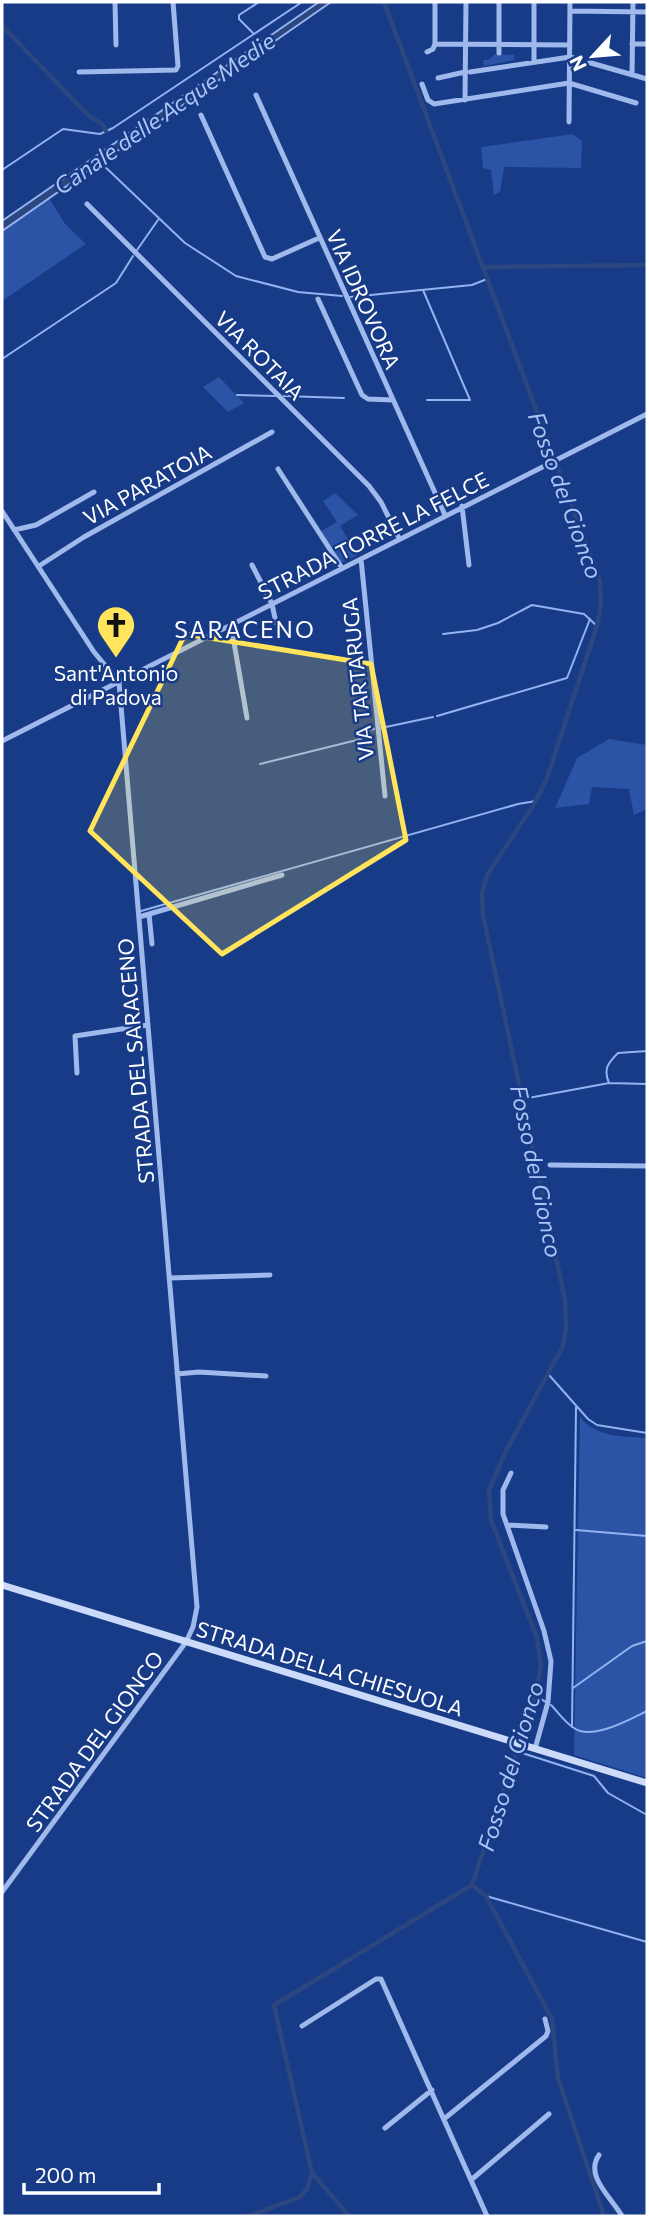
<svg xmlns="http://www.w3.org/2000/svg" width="649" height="2218" font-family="Commissioner,sans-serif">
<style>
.green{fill:#2b53a6}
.water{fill:#2c467f;stroke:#92b2f0;stroke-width:2}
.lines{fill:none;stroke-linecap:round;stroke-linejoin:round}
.stream{stroke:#92b2f0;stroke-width:2}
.canal{stroke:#2c467f;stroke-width:4.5}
.street{stroke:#a0b9ed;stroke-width:5}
.secondary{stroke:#ccdaf9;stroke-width:7}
.marked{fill:#ffe45c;fill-opacity:0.2;stroke:#ffe45c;stroke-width:5;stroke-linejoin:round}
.labels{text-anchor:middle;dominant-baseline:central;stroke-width:5;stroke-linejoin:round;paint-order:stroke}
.street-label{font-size:21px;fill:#fff;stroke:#183b88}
.poi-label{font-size:21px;fill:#fff;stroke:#183b88}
.water-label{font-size:23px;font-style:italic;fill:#abc4f5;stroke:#183b88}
.neighbourhood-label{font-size:23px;letter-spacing:2px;fill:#fff;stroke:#183b88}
</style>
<rect width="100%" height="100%" fill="#183b88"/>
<path class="green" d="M495,54L514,55V60L484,66L483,60H488Z
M573,134L582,141L581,168L504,167L500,192L494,195L491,170L483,168L481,147Z
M49,198L65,224L86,244L2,301V231Z
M219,377L244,403L228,412L203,387Z
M335,493L358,515L340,526L358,555L341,563L321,531L337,522L323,501Z
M609,739L647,745V809L634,815L629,789L592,787L589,804L555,808L577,758Z
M580,1417C597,1438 622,1436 647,1438V1778L574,1755Z"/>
<path class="water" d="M319,2H331L2,231V221Z"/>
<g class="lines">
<path class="stream" d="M253,33L239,19V15L259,2
M100,162L185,243L236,276L298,292L342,296
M2,170L63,129L100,134L113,128L302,2
M137,250L158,220
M423,290L470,400H427
M350,297L472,285L487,279
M2,359L116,283L133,256
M237,395L277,396
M284,396L344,398
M443,634L477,630L498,623L532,605L584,614L597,626
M437,716L567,678L590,619
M381,728L433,717
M260,764L361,739V732L374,729
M141,911L518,804L536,801
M609,1083C603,1069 608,1063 618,1053L647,1051
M523,1099L609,1083L647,1084
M549,1375L588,1419L597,1425L647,1433
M576,1530L647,1536
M573,1688L632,1646L647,1641
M535,1696L546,1702
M551,1705C558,1712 565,1723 574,1728C592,1741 630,1719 647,1711
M572,1727L576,1407
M516,1751L594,1776L608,1793L647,1815
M486,1896L647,1942"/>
<path class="canal" d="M2,26L89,116L102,124L106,131
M483,267L647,265
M472,1885L486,1896L552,2019L558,2078L604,2216
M313,2174L349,2216
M249,2216L300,2197L307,2189L312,2173L274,2005L472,1885L535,1696L541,1666L537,1638L491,1520L489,1490L506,1451L563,1346L566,1327L565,1300L483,915L482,893L487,875L536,801L547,778L597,626L601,604L600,581L384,2"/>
<path class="street" d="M115,2L116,45
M499,2V53
M534,2V62
M570,11L647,12
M435,44L570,45
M632,44H647
M427,52L433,49L435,44V2
M79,72L176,70L178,66L173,2
M470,72L570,57L647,79
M632,75L633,2
M438,78L465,72
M422,84L428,100L434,104L569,83L636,103
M256,95L445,515
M465,100L466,2
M201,115L265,257L272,259L319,238
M569,122L570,2
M87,204L369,486L381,502L399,538
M318,299L362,395L368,399L393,400
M278,469L342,568
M462,506L469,565
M2,511L94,652L119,682L197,1607L193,1627L186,1642L2,1892
M14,530L36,525L94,492
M361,559L385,796
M252,565L272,604L276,623
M39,566L84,537L272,432
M231,625L247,718
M2,741L647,414
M149,914L152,944
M139,917L282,875
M77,1073L75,1036L148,1025
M550,1165L647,1166
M169,1278L270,1275
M177,1374L199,1372L266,1376
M511,1473L503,1490V1514L544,1631L551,1661L548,1702L535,1749
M507,1525L546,1527
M302,2026L376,1979H381L487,2216
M444,2119L546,2036L548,2031L545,2019
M385,2128L432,2090
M599,2155C584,2176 612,2198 622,2216
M471,2180L549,2114"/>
<path class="secondary" d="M2,1585L647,1783"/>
</g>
<path class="marked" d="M185,634L371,664L406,840L222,954L90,831Z"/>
<defs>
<g id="church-pin" transform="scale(2.0125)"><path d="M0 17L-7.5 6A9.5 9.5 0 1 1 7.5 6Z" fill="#ffe45c" stroke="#183b88"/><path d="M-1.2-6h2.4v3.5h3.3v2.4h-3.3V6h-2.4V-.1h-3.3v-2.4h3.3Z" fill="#111"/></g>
</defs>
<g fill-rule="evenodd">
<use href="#church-pin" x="116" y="625"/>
</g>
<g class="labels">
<g class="street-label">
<text transform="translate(364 299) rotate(66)">VIA IDROVORA</text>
<text transform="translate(260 355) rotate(45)">VIA ROTAIA</text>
<text transform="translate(147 484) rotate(-29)">VIA PARATOIA</text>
<text transform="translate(373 535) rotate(-27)">STRADA TORRE LA FELCE</text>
<text transform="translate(357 679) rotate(-96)">VIA TARTARUGA</text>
<text transform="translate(135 1061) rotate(-95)">STRADA DEL SARACENO</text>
<text transform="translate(330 1668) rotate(17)">STRADA DELLA CHIESUOLA</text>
<text transform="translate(94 1741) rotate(-54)">STRADA DEL GIONCO</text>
</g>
<g class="poi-label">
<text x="116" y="672">Sant'Antonio<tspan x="116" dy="24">di Padova</tspan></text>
</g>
<g class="water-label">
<text transform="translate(164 113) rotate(-35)">Canale delle Acque Medie</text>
<text transform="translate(566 495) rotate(70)">Fosso del Gionco</text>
<text transform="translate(537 1171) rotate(78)">Fosso del Gionco</text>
<text transform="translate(510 1766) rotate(-73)">Fosso del Gionco</text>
</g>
<g class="neighbourhood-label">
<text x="245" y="629">SARACENO</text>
</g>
</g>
<rect width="649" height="2218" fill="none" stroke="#ffffff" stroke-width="7"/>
<g transform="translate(593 56) rotate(244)" stroke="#183b88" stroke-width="5" paint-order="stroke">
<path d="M0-5L12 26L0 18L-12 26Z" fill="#ffffff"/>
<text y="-10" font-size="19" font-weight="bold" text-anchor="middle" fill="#ffffff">N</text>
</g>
<path d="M24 2183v10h135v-10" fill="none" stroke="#ffffff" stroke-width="3.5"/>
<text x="35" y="2183" font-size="21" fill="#ffffff" stroke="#183b88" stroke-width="5" paint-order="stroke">200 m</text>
</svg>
